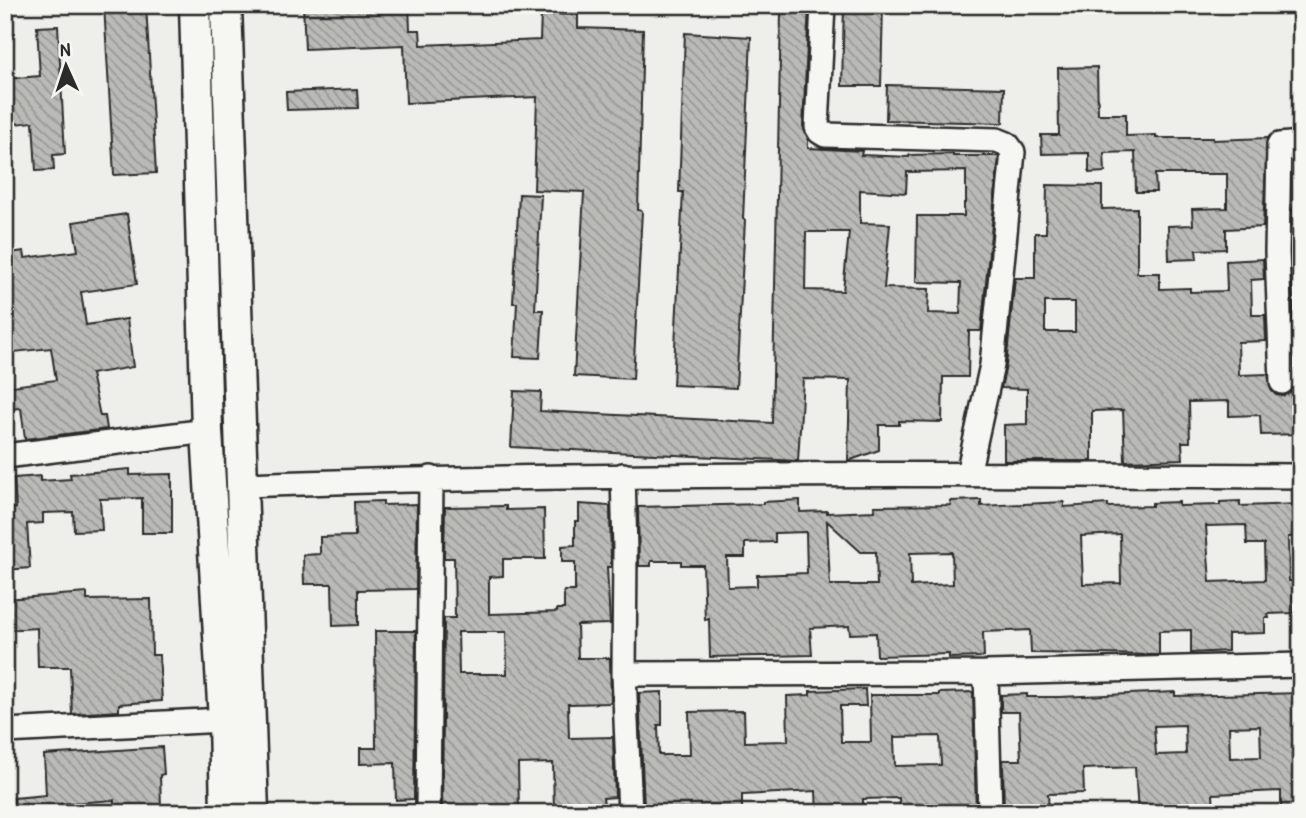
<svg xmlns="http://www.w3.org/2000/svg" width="1306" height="818" font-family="'Patrick Hand',sans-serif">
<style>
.building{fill:url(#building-back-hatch);stroke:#2b2b2b;stroke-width:2;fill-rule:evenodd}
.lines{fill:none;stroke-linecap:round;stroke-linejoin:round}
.minor-casing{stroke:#2b2b2b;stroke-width:28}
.major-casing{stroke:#2b2b2b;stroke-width:35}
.minor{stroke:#f6f6f2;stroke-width:23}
.major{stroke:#f6f6f2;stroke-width:30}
</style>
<defs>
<pattern id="building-back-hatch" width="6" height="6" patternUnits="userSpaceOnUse" patternTransform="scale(1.75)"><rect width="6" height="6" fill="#babab7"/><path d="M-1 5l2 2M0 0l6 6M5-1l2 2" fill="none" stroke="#979795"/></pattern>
</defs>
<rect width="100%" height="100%" fill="#eeeeea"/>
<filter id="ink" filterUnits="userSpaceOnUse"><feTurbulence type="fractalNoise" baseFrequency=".0143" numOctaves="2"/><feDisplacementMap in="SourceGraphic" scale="14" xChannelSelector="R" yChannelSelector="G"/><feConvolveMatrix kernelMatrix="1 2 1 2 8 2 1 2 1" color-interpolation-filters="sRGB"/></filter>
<g filter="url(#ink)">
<path class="building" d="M104,5H146L156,173L114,175Z
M303,5H409L410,30H420L421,45L540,40L541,13L578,15V28L643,30L638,210L642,211L633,379L574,376L584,192L534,190L537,97L406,103L404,45L305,49Z
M792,5H809L803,126L808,139V148L862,151L861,155L909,157V155L953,154V156H999L981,331H969L968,377H943L942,422L899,421V425H879V450L848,461L850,380L803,379L798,461L511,447L514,391L541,392L540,411L772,423L781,13H792ZM966,171V203H964V216H917L916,282L961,283L960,314L928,313L929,289L884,288L890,224L860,223V190L906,193L907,172ZM806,232H849L843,291L805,290Z
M844,5H883L881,86H842Z
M58,26L65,154L53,155L54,170L36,171L33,122L5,125V79L40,76L37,27Z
M685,33L751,37L743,219L745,220L736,388L673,385L683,192H679Z
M1097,67L1098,114H1126V136L1156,135V138H1213V140L1267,138L1263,227L1226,229V249L1196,250L1197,259L1169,260L1168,226L1193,225L1192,209L1227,208V174H1155L1156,192H1136L1135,152L1104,153L1105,172L1089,173V153L1042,154L1041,135H1059L1058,68Z
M887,85L1004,88L1003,123L886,120Z
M357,89L358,108L287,110L286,92Z
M1301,157V173H1292L1293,158Z
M1047,185L1102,186V209L1137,208V273H1160V289L1190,288V292L1227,291L1226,261L1263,259L1264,279L1251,280L1252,315H1265L1266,341L1238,342L1239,375L1268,374L1271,390L1276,395L1283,396L1294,389L1296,373H1301V434L1261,435L1260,415L1229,416V401L1189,402L1190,442H1182L1183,459L1125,461L1123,410L1092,411V461H1004V425L1027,424V389L1001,388L1006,366L1015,278H1035V233H1046ZM1045,302H1075V332H1045Z
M519,194L541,195L535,310H543L540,358L514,357L517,303H513Z
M1292,209H1301V226H1291Z
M127,214L137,284L81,292L86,325L127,319L133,367L91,374L100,416H105L107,429L25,439L21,408L5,409V387L56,380L51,348L5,353V254L24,251L25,258L78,251L73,222Z
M1291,258H1301V322L1294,323Z
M130,469V475L172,474V533H142V498L100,499L102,530L74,531L73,512L43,513V523L27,524L30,568L5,570V509L16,508L14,478L40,476V481L71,479L70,474Z
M800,500V512L827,511V513L875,511L874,506L951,505L950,501L981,500V506L1064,502V507L1108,504V507L1152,506V503L1179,502V506L1220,505V502L1240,501V506L1301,504V523H1295V537H1288L1289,581H1296L1297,596H1293L1294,613L1268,614L1269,618H1265V633L1228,634V651L1191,653V630L1159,631V655L1031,653L1030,630L983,632L984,657L949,658V654L877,656L876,633L850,634L849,626L810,628L812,655L710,657L709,619L705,620L703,565H681V561H651V566H639L638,507L763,504V502ZM827,521L861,552H876L877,585H830ZM1246,525L1247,544H1264L1265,580L1210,582L1206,526ZM806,532L807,573L757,575V586L728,587L727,557H745V543L775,542V533ZM1120,534L1121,583L1083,584L1081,536ZM952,552L953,584L911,586L910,553Z
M383,501V505L417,504L416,589L358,590V625L333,626L332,584H304L303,555L320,554V537L355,536L354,502Z
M579,504L610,506L611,567H607L610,624L577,625L578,658H610L611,703L568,704L569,738L613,737L615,797L603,798L604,805L583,806L584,813H554L553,763L518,764L519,813H442L444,618H455L454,558H444L445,507L506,506V510L544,509L545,559H503V576L489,577V614L557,612V609H564V591H575V562H562V546L575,545V521H579ZM458,632H506L507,674H459Z
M87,593V600L151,599L152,655H159L162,701L119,704V711L72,714L70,667H38L37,628L5,630V599Z
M375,631H416L414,799L396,800L395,763L360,764V748H376Z
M865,689L866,706H840L841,742H871L870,695H939V693L973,692L976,813H931V807L900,808L899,798L863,799V813H817L816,791L742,795V813H706V810L654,813V808H644L639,693L662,692V725H658L659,755H690L689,712L744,711L745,742L788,741L787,696L810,695V691ZM940,736L941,765L895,766L894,737Z
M1175,692V696L1301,693V729H1298L1299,813H1281V791L1213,794L1214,813H1138L1135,767L1083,769L1084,793L1048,794L1049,813H1004L1003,760H1021L1019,712H1001V695L1027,694V697H1059ZM1185,725L1186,754L1156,755L1154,726ZM1260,726L1261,757L1230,758L1229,727Z
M162,747L164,774L160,775L161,808L114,810V800L61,804V813H15L14,798L46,795L44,755Z"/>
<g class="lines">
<g class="minor-casing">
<path id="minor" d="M823,5L817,127L820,132L825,135L997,140L1007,144L1013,152L992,365L968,474
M1282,382L1277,252L1279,145L1301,143
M5,456L207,431
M623,475L625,550L624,674L630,813
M243,485C596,472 948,474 1301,476
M986,673L990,813
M624,674L986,673L1301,665
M5,731L224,720
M428,813L431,478"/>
</g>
<g class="major-casing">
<path id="major" d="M195,5L207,431L224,720L226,813
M226,5L253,813"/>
</g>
<use href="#minor" class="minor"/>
<use href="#major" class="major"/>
</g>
</g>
<rect width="1306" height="818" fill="none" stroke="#f6f6f2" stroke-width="28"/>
<rect x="14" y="14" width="1278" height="790" fill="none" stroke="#2b2b2b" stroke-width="2.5" filter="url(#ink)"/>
<g transform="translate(66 66) rotate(357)" stroke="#f6f6f2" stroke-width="5" paint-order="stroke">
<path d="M0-5L12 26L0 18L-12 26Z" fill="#2b2b2b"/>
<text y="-10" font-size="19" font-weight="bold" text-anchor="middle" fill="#2b2b2b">N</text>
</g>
</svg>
